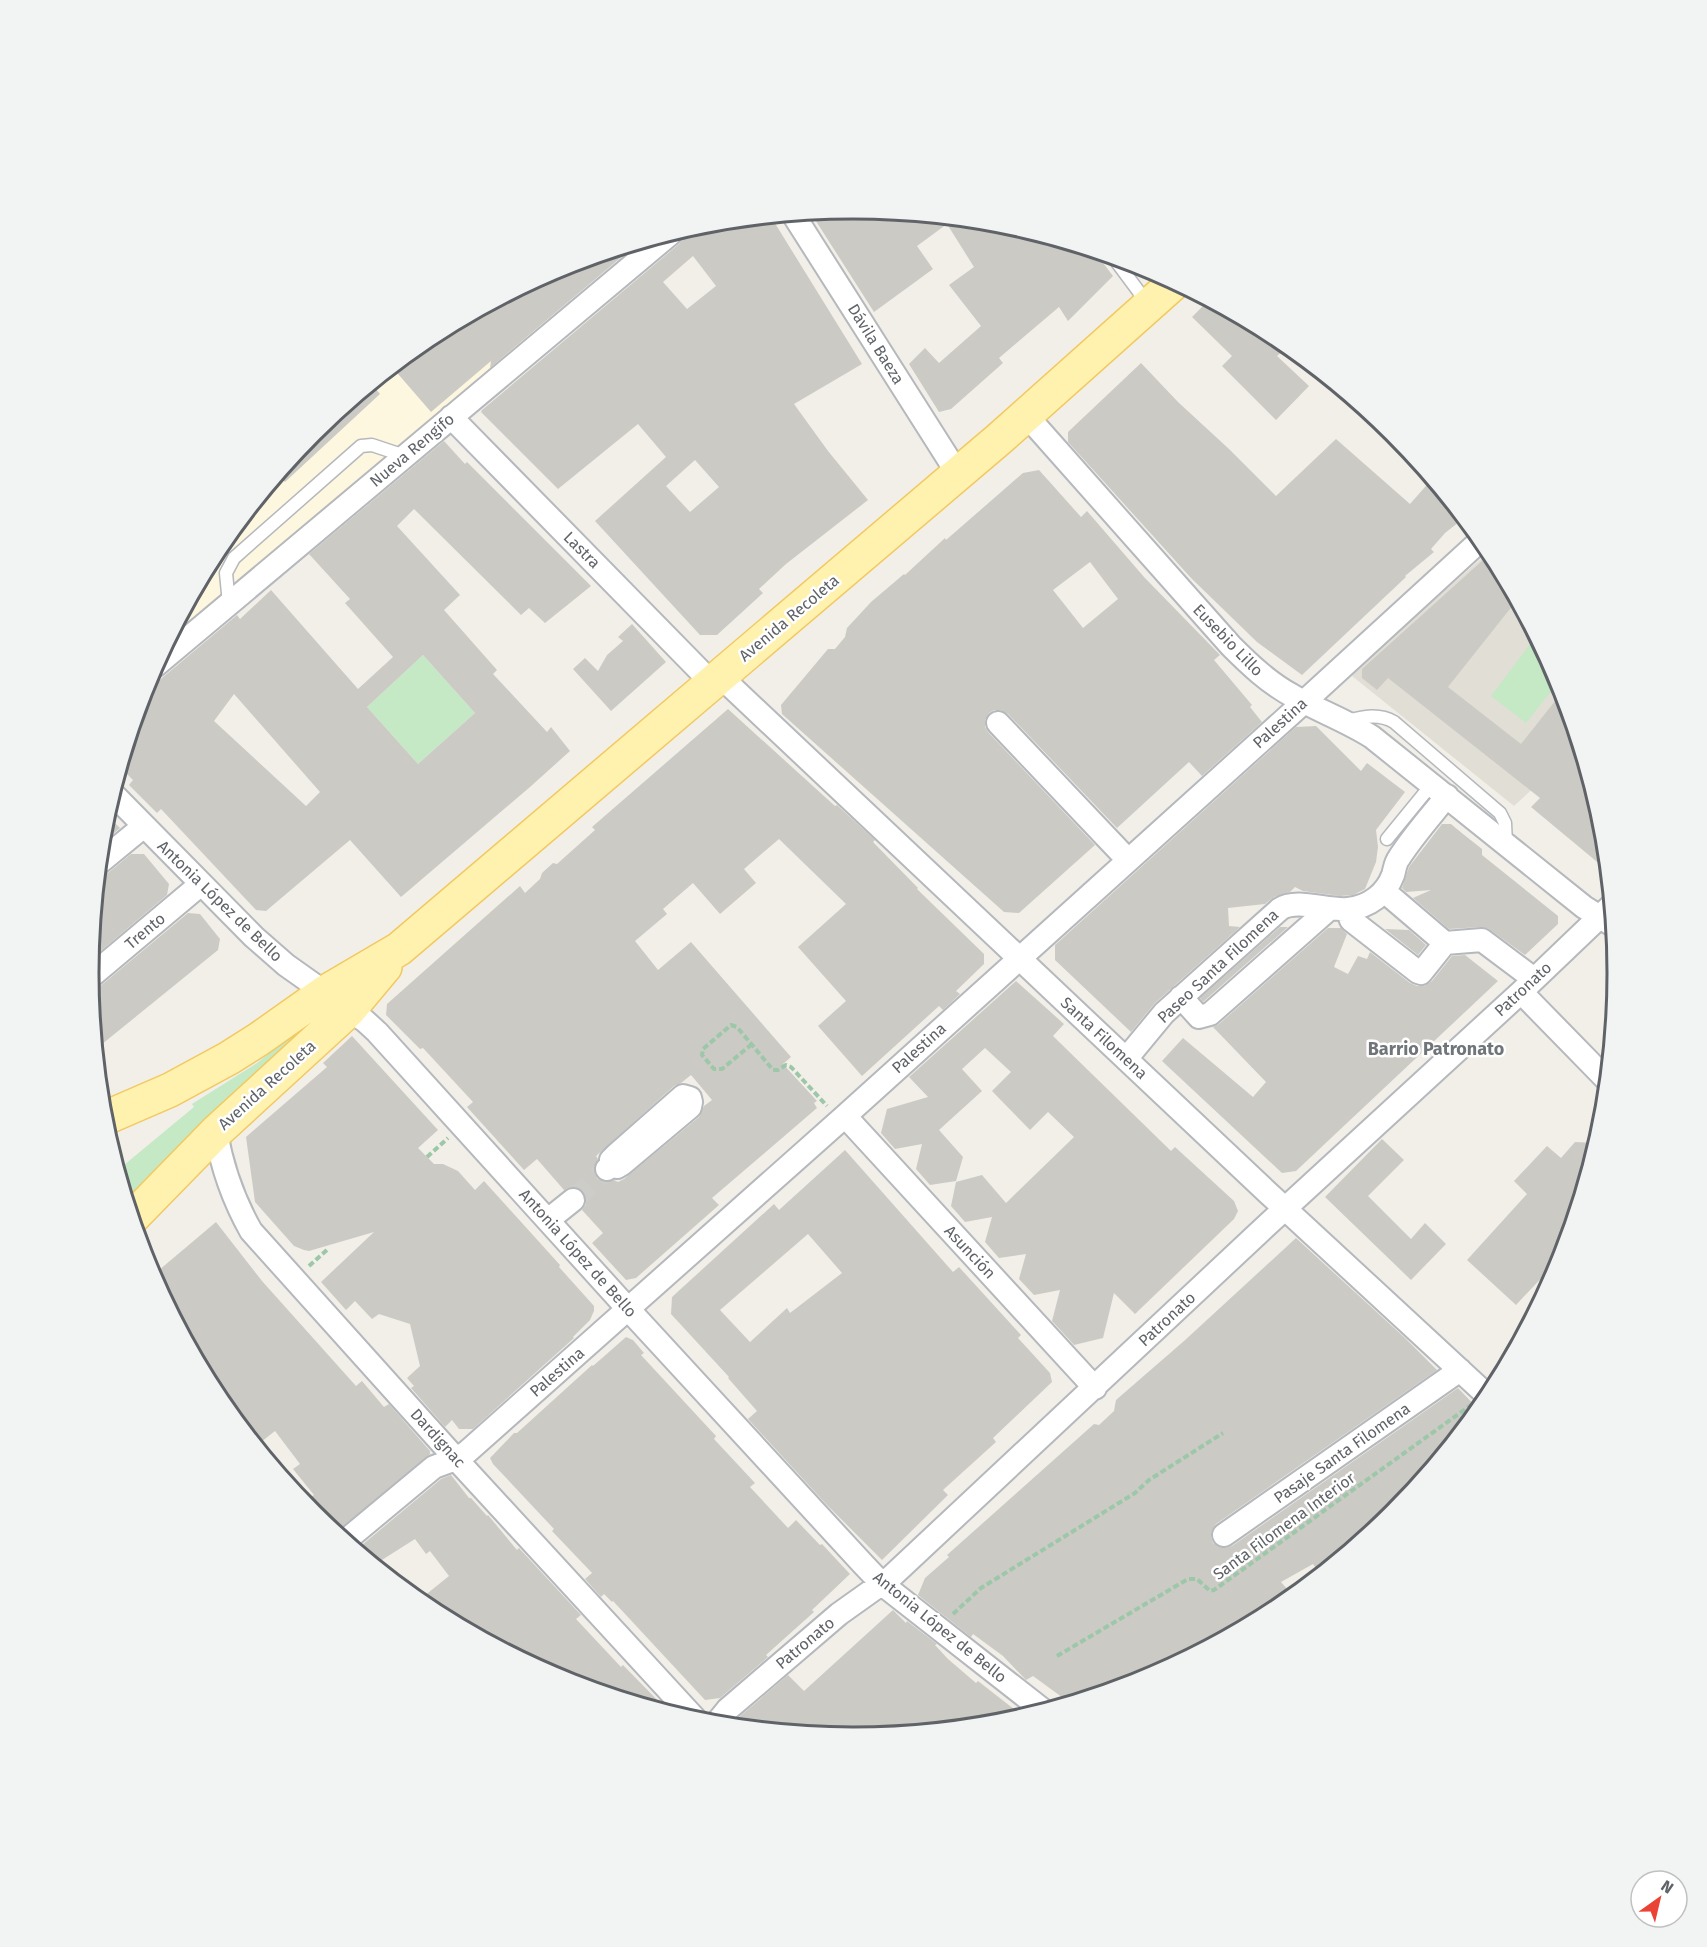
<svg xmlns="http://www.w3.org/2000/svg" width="1707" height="1947" font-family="'Fira Sans',sans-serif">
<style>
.commercial{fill:#fef7e0}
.education{fill:#e1ded6}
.green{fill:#c5e8c5}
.building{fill:#cccac5;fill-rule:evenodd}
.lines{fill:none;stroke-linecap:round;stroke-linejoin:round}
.street-tunnel{stroke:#ccccc8;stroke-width:22;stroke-dasharray:22 11;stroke-linecap:butt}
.lane-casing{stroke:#b5b8bc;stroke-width:15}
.street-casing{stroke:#b5b8bc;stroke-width:26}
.primary-casing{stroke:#f2c960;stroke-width:36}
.path{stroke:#9cc7a9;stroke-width:4;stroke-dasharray:6 3;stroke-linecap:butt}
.lane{stroke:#fff;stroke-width:12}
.street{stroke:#fff;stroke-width:22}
.primary{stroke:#fff2af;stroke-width:33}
.labels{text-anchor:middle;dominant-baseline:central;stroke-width:5;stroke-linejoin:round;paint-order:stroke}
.street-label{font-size:16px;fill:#5f6368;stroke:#fff}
.neighbourhood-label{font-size:18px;font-weight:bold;fill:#70757a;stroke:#fff}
.rim{fill:none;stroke:#5f6368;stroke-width:3}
</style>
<rect width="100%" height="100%" fill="#f1efe8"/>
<path class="commercial" d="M630,246L438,418L162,651L218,548L313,432L429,337L561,267Z"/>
<path class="education" d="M1491,550L1560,681L1580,745L1514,806L1352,676L1357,668Z"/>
<path class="green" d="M1536,636L1560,680L1526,723L1491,696Z
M423,655L475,713L418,764L367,707Z
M316,1016H318L127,1200L118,1170L194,1107L192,1104L257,1063Z"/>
<path class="building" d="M854,208L1003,223L1094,251L1113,276L1068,321L1059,307L999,358L1003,363L951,409L939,412L909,364L925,348L939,363L981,326L949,285L974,267L947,224L917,246L933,269L874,312L814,218L824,211Z
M769,217L776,225L862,364L794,404L828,451L868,500L786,564L759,589L763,593L717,635H700L595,521L666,457L638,424L558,489L481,412L482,410L679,244L683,238V230L705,223ZM693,256L716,286L687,309L663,282ZM695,460L719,487L690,512L666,486Z
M638,243L490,368L491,361L431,412L392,367L429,337L561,267Z
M1209,300L1275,336L1287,347L1277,356L1309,386L1276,420L1222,366L1232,356L1192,317Z
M1141,363L1178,402L1229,449L1276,496L1336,439L1410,504L1432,479L1464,518L1445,533L1431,549L1434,552L1405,576L1406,577L1302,675L1257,642L1191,578L1068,442V432Z
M372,384L380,394L285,482L277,475L313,432Z
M444,441L465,464L467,462L591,586L545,623L529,608L521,615L414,509L397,526L460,595L444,610L497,670L493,674L547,732L551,727L570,751L530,787L401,897L350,840L266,911L256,910L161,809L157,813L129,785L133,780L120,767L143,694L237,615L240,619L271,590L358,689L393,657L345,603L350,599L309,554ZM423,655L475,713L418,764L367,707ZM234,694L320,792L306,806L214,721Z
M1039,470L1081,517L1087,511L1144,577L1220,655L1214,660L1252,705L1250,707L1262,722L1202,776L1189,762L1117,828L1008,714L1001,710H994L989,713L985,720V727L988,732L1095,845L1019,913L1004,912L782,714L781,705L828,649H835L845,637L847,628L871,602L904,574L905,575L945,538L946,540L1023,473ZM1090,562L1118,599L1083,628L1053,590Z
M1483,560L1505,578L1517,600L1448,687L1521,744L1563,691L1604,825L1608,871L1531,807L1540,798L1388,678L1377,690L1362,678V669Z
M632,624L666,662L611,711L573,669L585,658L598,671L607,655L623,641L618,637Z
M728,709L835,806L837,805L875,840L873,842L918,888L917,889L984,954V964L956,991L960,994L943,1010L939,1006L862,1076L818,1026L846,1001L798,947L846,904L779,839L744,869L756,883L720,914L693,883L663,909L667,914L635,941L658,970L691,942L791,1057L783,1064L817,1101L814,1103L817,1108L712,1198L719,1205L636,1278L626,1280L592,1243L603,1233L582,1210L586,1204V1199L583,1191L577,1187H572L564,1190L537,1159L524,1170L467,1107L473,1102L423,1048L420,1049L386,1015L387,1004L520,886L525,893L540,879L542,873L553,863L557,864L595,830L592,827ZM691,1075L712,1100L704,1106L699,1117L624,1179L618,1182L614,1180L608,1182H602L597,1178L594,1170L598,1159L596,1156L674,1086L681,1083Z
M1316,726L1361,771L1367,763L1405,792L1376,830L1378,847L1376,862L1365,889L1353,895L1340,896L1303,891L1295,887L1290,892L1274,897L1265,904L1228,908L1229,926L1240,927L1155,1003L1131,1032L1055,960V945L1296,727Z
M106,814L120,828L101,844L103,824Z
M1442,824H1451L1463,834L1482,849V855L1558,916V924L1525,955L1489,929L1481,927L1449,929L1413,898L1431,890L1406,892L1402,888L1409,867Z
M131,854H144L169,884L167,895L90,960L98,876L108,873Z
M188,913L200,914L220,939L218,950L96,1049L90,991L98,988Z
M1280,927H1288L1203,1002L1200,998Z
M1328,928H1341L1347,934L1334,967L1348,974L1358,956L1367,959L1370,952L1410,983L1417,986H1424L1432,981L1452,956L1465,955L1498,981L1296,1171L1282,1173L1162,1061L1183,1038L1253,1097L1266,1082L1213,1027L1219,1024Z
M1385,929L1409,930L1426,945L1418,955Z
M1016,981L1064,1024L1053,1036L1171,1151L1175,1147L1234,1201L1238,1211L1234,1219L1135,1314L1114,1293L1103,1338L1074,1345L1052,1321L1060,1290L1034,1295L1019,1279L1026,1254L999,1258L985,1242L992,1217L965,1222L951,1206L956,1182L982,1175L1006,1203L1074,1137L1048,1112L1030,1130L992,1091L1011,1072L985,1048L962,1069L982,1091L939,1130L963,1157L956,1181L930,1185L916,1169L922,1144L895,1149L881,1133L887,1109L928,1097L909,1077Z
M352,1036L438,1130L418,1148L434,1164H443L458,1171L475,1190L484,1181L560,1265L559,1267L594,1306V1311L590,1320L573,1337L574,1338L473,1429H459L452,1420L445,1427L411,1388L414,1386L407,1378L420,1366L410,1324L379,1314L372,1319L355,1301L346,1310L321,1282L374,1232L309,1251L304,1250L294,1246L255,1202L246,1137L327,1067L323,1063Z
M1382,1139L1404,1160L1368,1196L1411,1239L1425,1223L1446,1244L1411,1280L1325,1197Z
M1575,1142L1598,1143L1564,1254L1516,1305L1467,1260L1527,1194L1514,1181L1547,1146L1561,1158Z
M845,1150L953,1272L959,1267L1021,1335L1018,1338L1050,1373L1052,1382L993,1438L996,1442L943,1490L948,1495L882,1560L825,1503L748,1419L757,1411L728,1378L729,1377L671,1314L672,1297L774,1204L779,1210ZM808,1234L842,1273L790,1313L787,1308L750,1342L720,1310Z
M216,1222L262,1281L356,1386L362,1381L384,1407L389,1404L430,1451V1454L335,1533L312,1514L302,1502L314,1495L293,1469L300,1464L275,1431L256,1446L217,1398L152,1276Z
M1296,1238L1405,1338L1437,1370L1216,1524L1212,1530L1211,1537L1213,1543L1219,1547L1226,1548L1232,1546L1458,1388L1480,1411L1394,1515L1321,1575L1313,1564L1281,1582L1294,1597L1278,1610L1146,1680L1070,1703L1033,1676L1026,1680L1003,1656L973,1634L971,1637L918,1595L925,1578L949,1557L947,1555L1094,1424L1099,1425L1114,1411L1116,1400L1184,1341Z
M626,1337L633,1340L644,1353L641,1355L716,1436L714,1439L755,1483L750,1487L788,1528L796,1520L820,1545L822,1544L850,1574L812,1610L814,1612L766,1655L768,1657L720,1698L705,1700L613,1601L612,1602L604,1594L601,1597L585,1579L592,1573L552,1531L554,1529L493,1464L490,1458L514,1433H517L592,1365L593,1366Z
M451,1475L469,1498H471L487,1516L488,1515L517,1550L519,1548L581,1615L576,1619L621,1667L623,1665L670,1713L560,1680L428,1609L418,1601L449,1576L430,1551L426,1554L415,1539L374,1565L356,1550L441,1479Z
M893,1610L906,1623L907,1621L937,1644L935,1645L948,1659L976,1683L978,1681L1024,1717L1002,1724L853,1738L731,1726L738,1718L788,1675L804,1691Z"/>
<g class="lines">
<path class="street-tunnel" d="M573,1200L607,1169"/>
<g class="lane-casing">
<path id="lane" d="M1113,257L1148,304
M229,604L226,573L234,558L361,446L372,445L405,456
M1346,721C1364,717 1378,713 1394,722L1500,813L1505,823L1506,844
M1387,839L1432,784"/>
</g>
<g class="street-casing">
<path id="street" d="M793,214L958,474
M1026,415L1231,646C1250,665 1269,683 1293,696C1319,711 1347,721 1372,737L1584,907L1611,924
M451,417L712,683
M155,666L670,234
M720,676L1267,1192L1490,1398
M998,723L1128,860
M113,794L254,937L286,965L365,1021L377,1032L629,1310L863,1564L882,1584L1044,1711
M99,863L144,826
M1384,891L1445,943L1482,940L1534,979
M1347,909L1351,920L1418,972L1421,973L1445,943
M89,978L201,884
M1521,992L1608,1081
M1181,997L1199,1017L1210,1014L1329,909
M1126,1059L1164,1013L1280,909C1297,898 1327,911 1348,909C1369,907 1386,894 1393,875C1395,869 1395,863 1399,858C1413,836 1431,816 1447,796
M845,1116L1095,1388
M216,1132C222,1168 233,1199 251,1231L456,1459L698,1722
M607,1169L611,1166L617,1167L622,1164L690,1107L691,1102L690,1098L683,1096L616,1155L611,1160V1166
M548,1220L573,1200
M1224,1535L1460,1370
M345,1541L434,1467L456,1459L467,1452L845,1116L1304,702L1482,539
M715,1725L728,1709L839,1614L891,1577L1266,1226L1521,992L1612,905"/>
</g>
<g class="primary-casing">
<path id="primary" d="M103,1119L170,1090L229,1058L259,1039L324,993L399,949L999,439L1175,282
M132,1218L216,1132L349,1010L385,967"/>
</g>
<path class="path" d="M752,1044L722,1069H714L702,1055L703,1049L731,1025L737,1027L773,1070H778L786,1065L791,1067L827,1106
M427,1157L448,1138
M309,1266L328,1249
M953,1614L981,1588L1135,1493L1149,1480L1223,1433
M1057,1656L1188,1579H1197L1210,1591L1214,1590L1471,1405"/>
<use href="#lane" class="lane"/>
<use href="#street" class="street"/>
<use href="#primary" class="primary"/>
</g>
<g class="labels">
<g class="street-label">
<text transform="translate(876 344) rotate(58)">Dávila Baeza</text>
<text transform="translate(412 450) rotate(-40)">Nueva Rengifo</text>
<text transform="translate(582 550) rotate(45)">Lastra</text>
<text transform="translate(789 618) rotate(-40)">Avenida Recoleta</text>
<text transform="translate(1228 640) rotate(46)">Eusebio Lillo</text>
<text transform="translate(1280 723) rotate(-42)">Palestina</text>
<text transform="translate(220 901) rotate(44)">Antonia López de Bello</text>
<text transform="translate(145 931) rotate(-40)">Trento</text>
<text transform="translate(1218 966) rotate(-43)">Paseo Santa Filomena</text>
<text transform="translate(1523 989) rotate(-43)">Patronato</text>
<text transform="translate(1104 1038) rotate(43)">Santa Filomena</text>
<text transform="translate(919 1048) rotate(-42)">Palestina</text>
<text transform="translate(267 1085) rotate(-42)">Avenida Recoleta</text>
<text transform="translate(970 1252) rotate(47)">Asunción</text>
<text transform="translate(578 1253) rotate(48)">Antonia López de Bello</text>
<text transform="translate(1167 1319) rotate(-43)">Patronato</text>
<text transform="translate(557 1372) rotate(-41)">Palestina</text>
<text transform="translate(438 1438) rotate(48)">Dardignac</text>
<text transform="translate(1342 1453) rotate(-35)">Pasaje Santa Filomena</text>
<text transform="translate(1284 1526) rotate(-36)">Santa Filomena Interior</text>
<text transform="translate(940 1627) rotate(39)">Antonia López de Bello</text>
<text transform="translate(805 1643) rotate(-40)">Patronato</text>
</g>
<g class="neighbourhood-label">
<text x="1436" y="1049">Barrio Patronato</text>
</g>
</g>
<path d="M0 0H1707V1947H0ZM99 973a754 754 0 1 1 1508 0a754 754 0 1 1-1508 0Z" fill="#f2f3f3" fill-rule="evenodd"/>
<path class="rim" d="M99 973a754 754 0 1 1 1508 0a754 754 0 1 1-1508 0Z"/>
<g transform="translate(1659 1899) rotate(34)"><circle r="28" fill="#ffffff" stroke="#bfc1c3" stroke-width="1.5"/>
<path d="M0-4.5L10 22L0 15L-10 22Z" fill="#ea4335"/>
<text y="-9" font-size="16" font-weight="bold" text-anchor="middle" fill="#5f6368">N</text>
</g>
</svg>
